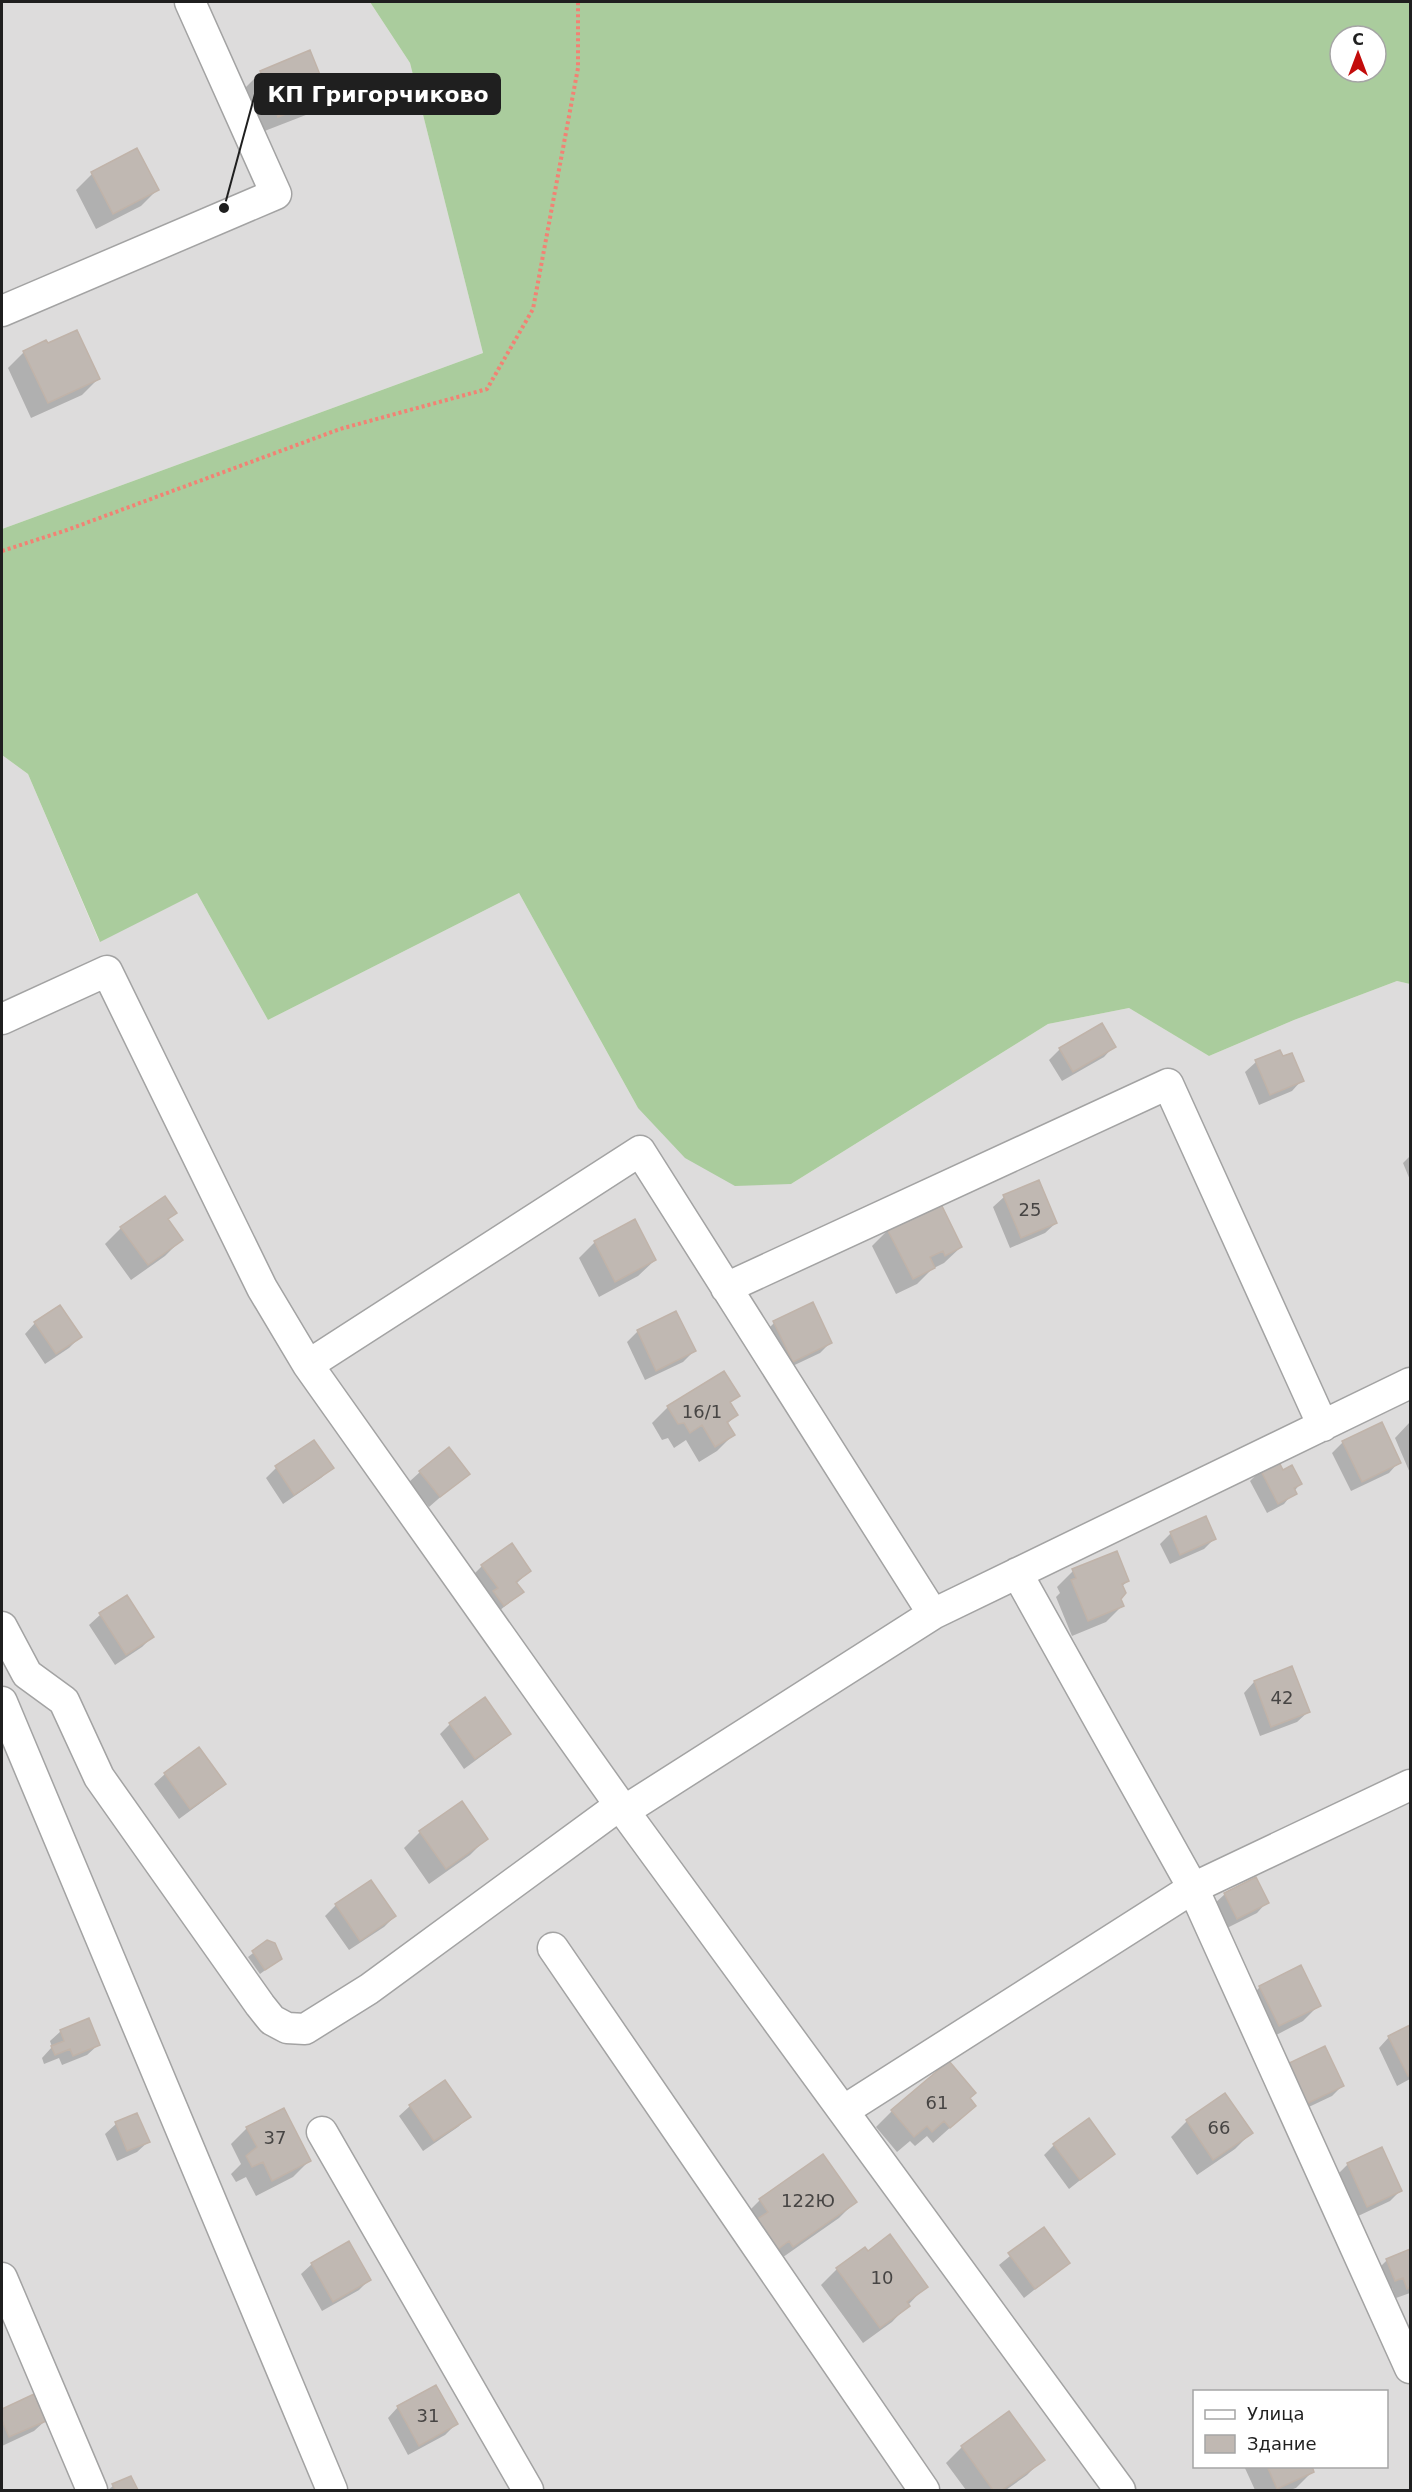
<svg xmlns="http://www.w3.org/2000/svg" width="1412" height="2492" font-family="'DejaVu Sans',sans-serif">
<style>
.residential{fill:#dddcdc;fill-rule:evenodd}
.forest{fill:#aacc9d;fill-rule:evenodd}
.shadow{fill:#0003}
.building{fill:#c0b8b2;stroke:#c0b3a9;stroke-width:1.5}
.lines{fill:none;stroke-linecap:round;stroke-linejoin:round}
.minor-casing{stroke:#a3a3a3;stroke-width:33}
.path{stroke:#f28274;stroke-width:4;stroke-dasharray:3 3;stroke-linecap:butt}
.minor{stroke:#fff;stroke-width:30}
.labels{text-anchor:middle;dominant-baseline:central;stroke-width:4.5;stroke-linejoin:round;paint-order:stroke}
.number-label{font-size:18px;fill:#474544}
.leader{fill:none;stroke:#1f1f1f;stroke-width:2}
.callout-dot{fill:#1f1f1f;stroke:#fff;stroke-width:2}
.callout{fill:#1f1f1f;stroke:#1f1f1f;stroke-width:2}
.callout-label{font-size:22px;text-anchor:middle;font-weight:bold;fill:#fff}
</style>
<rect width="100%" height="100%" fill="#efece6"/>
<path class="residential" d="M2,2H370L410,63L483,353L2,529Z
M2,755L28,774L99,941L197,893L268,1020L519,893L638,1108L791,1184L1048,1024L1129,1008L1209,1056L1294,1020L1397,981L1410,984V2490H2ZM1194,2392H1386V2466H1194Z"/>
<path class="forest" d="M370,2H1410V984L1397,981L1294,1020L1209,1056L1129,1008L1048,1024L791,1184L735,1186L685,1158L638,1108L519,893L268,1020L197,893L100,942L28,774L2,755V529L483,353L410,63ZM1340,36H1376V72H1340Z"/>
<path class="shadow" d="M261,72L327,97L311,113L262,132L245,88Z
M137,150L157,190L141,206L96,229L76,190L92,174Z
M24,352L98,379L82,395L31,418L8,368Z
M1114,1046L1104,1057L1062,1081L1049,1060L1060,1049Z
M1256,1062L1302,1080L1292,1091L1259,1105L1245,1072Z
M1410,1156V1180L1403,1163Z
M1004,1197L1056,1223L1045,1233L1010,1248L993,1207Z
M175,1213L167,1220L181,1240L165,1256L131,1280L105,1244L121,1228Z
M634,1221L655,1260L638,1276L599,1297L579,1258L595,1242Z
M888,1230L961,1247L944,1263L932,1269L917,1284L896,1294L872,1246Z
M676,1313L694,1351L683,1362L645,1380L627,1342L638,1331Z
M35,1323L80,1337L69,1348L45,1364L25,1334Z
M774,1323L831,1342L820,1353L782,1371L764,1333Z
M724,1373L738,1396L729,1404L736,1415L727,1424L733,1435L717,1451L699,1462L686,1440L674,1448L668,1438L662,1440L652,1423L668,1407Z
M1410,1422V1473L1395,1438Z
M314,1442L332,1468L321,1478L283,1504L266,1478L276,1468Z
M1343,1442L1399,1462L1389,1473L1351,1491L1332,1453Z
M1261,1470L1282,1472L1300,1484L1284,1504L1267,1513L1250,1481Z
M420,1472L468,1473L429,1507L409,1482Z
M1171,1533L1214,1539L1204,1549L1170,1564L1160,1544Z
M482,1566L529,1571L516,1584L522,1592L493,1616L472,1576Z
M1073,1571L1128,1581L1121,1587L1119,1599L1122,1606L1106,1622L1072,1636L1056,1597L1060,1593L1057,1587Z
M127,1597L152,1637L142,1647L115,1665L89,1625L100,1615Z
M1291,1668L1308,1712L1297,1722L1260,1736L1244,1693L1254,1682Z
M450,1724L509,1734L498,1744L464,1769L440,1734Z
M165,1774L224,1784L213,1794L179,1819L154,1784Z
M420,1832L486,1839L470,1855L429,1884L404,1848Z
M371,1882L395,1916L384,1927L349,1950L325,1916L336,1905Z
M1225,1894L1267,1902L1257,1913L1227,1928L1214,1904Z
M267,1942L280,1959L260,1974L248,1957Z
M1260,1987L1319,2005L1303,2021L1263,2042L1244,2003Z
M1410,2027V2079L1397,2086L1379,2048L1389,2037Z
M61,2031L98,2045L87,2055L62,2065L59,2058L44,2064L42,2058L52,2047L50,2041Z
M1324,2048L1342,2086L1332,2096L1294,2114Z
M1225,2095L1251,2133L1235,2149L1197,2175L1171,2137L1187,2121Z
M968,2099L974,2106L933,2143L927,2136L915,2146L910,2141L897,2152L876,2127L892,2111Z
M410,2106L469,2117L458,2127L423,2151L399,2116Z
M116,2124L148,2142L137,2152L117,2161L105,2134Z
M247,2128L309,2161L293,2177L256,2196L246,2177L236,2182L231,2174L241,2164L231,2144Z
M1054,2145L1113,2154L1069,2189L1044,2155Z
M1348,2164L1400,2191L1390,2201L1356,2217L1337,2175Z
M760,2200L855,2202L839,2218L776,2262L744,2216Z
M1043,2229L1068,2263L1024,2298L999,2265Z
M1410,2251V2293L1396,2298L1392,2288L1385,2291L1377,2270L1387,2260Z
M312,2264L369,2280L359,2290L322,2311L301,2274Z
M837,2269L926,2286L892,2322L863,2343L821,2285Z
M34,2396L45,2421L34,2431L2,2446V2410Z
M398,2407L456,2424L445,2435L408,2455L388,2418Z
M1009,2413L1043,2459L1027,2475L1006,2490H966L946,2463L962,2447Z
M1244,2466H1310L1312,2472L1296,2488L1290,2490H1255Z
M131,2478L136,2490H108L113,2486Z"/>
<path class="building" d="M310,50L329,97L278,117L260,71Z
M137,148L159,190L113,214L91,172Z
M77,330L100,379L48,403L23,351L46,340L48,343Z
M1102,1023L1116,1047L1073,1072L1059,1048Z
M1280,1050L1283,1056L1292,1053L1304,1081L1270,1095L1255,1060Z
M1039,1180L1057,1223L1021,1238L1003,1195Z
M165,1196L177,1213L168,1219L183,1240L148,1265L120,1227Z
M940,1202L962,1247L945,1256L943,1251L930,1257L935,1268L913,1279L887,1229Z
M635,1219L656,1260L615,1282L594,1241Z
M813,1302L832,1343L793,1362L773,1321Z
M60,1305L82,1337L56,1354L34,1322Z
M676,1311L696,1351L656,1371L637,1330Z
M724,1371L740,1396L730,1402L738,1415L727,1422L735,1435L715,1447L702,1425L690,1433L684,1423L678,1424L667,1406Z
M1382,1422L1401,1463L1362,1482L1342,1441Z
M314,1440L334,1468L294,1495L275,1466Z
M449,1447L470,1474L440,1497L419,1471Z
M1278,1460L1283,1470L1292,1465L1302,1484L1294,1488L1297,1494L1278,1504L1260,1469Z
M1206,1516L1216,1539L1180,1555L1170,1532Z
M512,1543L531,1571L516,1582L524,1592L504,1606L493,1591L498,1588L481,1565Z
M1117,1551L1129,1581L1122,1584L1126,1593L1121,1599L1124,1606L1088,1621L1071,1580L1076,1578L1072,1569Z
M127,1595L154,1637L126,1655L99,1613Z
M1292,1666L1310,1712L1271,1727L1254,1681Z
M485,1697L511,1734L475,1759L449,1723Z
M199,1747L226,1784L190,1809L164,1773Z
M462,1801L488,1839L446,1869L419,1831Z
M1256,1877L1269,1903L1237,1919L1224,1893Z
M371,1880L396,1916L360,1941L335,1904Z
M267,1940L275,1943L282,1959L265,1970L252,1951Z
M1301,1965L1321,2006L1279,2026L1259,1986Z
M89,2018L100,2045L73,2056L70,2049L55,2055L51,2046L64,2041L60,2030Z
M1410,2025V2075L1408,2076L1388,2036Z
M1325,2046L1344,2086L1304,2105L1285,2065Z
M949,2061L976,2093L970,2098L976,2106L950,2128L944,2121L932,2132L927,2126L914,2137L891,2110Z
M445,2080L471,2117L434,2141L409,2105Z
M1225,2093L1253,2133L1213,2160L1186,2120Z
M284,2108L311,2161L272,2181L263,2162L252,2167L246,2156L257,2147L246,2127Z
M137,2113L150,2142L127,2151L115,2122Z
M1089,2118L1115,2154L1080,2180L1053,2144Z
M1382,2147L1402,2191L1367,2207L1347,2163Z
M823,2154L857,2202L793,2247L789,2241L777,2250L756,2220L768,2212L759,2199Z
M1044,2227L1070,2263L1035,2289L1008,2253Z
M890,2234L928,2287L907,2302L910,2306L880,2328L836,2268L865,2247L868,2251Z
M349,2241L371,2280L333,2302L311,2263Z
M1410,2249V2287L1407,2289L1403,2278L1395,2281L1386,2259Z
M436,2385L458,2424L419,2446L397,2406Z
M34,2394L46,2421L9,2437L2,2420V2409Z
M1009,2411L1045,2460L1002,2490H993L961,2446Z
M1267,2466H1312L1314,2472L1277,2489Z
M131,2476L138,2490H115L112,2484Z"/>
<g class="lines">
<g class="minor-casing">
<path id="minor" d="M2,311L276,194L190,2
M2,1019L107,971L262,1288L308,1365L624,1811L1120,2490
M726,1288L1168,1084L1323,1426
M308,1365L640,1151L933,1614
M1017,1573L1193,1888L1410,2368
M2,1627L27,1674L64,1701L99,1777L260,2005L272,2020L287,2028L305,2029L369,1989L620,1805
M2,1702L332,2490
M624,1811L933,1614L1410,1383
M553,1948L924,2490
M843,2111L1193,1888L1410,1785
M322,2132L528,2490
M2,2278L92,2490"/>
</g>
<path class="path" d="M2,551L67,530L340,429L487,389L533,309L578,68V2"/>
<use href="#minor" class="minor"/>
</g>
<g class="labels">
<g class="number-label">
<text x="1030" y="1209">25</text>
<text x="702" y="1411">16/1</text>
<text x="1282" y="1697">42</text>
<text x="937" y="2102">61</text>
<text x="1219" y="2127">66</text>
<text x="275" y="2137">37</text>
<text x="808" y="2200">122Ю</text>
<text x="882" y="2277">10</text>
<text x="428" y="2415">31</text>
</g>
</g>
<path class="leader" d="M224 208L255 94"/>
<circle class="callout-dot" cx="224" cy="208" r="6"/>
<rect class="callout" x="255" y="74" width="245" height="40" rx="6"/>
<g class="callout-label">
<text x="378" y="102">КП Григорчиково</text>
</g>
<rect width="1412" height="2492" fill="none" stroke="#1f1f1f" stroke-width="6"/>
<rect x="1193" y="2390" width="195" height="78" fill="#ffffff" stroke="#a5a5a5" stroke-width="1.5"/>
<rect x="1205" y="2410" width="30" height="9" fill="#ffffff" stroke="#a5a5a5" stroke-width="1.5"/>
<text x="1247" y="2420" font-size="18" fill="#1f1f1f">Улица</text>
<rect x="1205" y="2435" width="30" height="18" fill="#c0b8b2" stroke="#a5a5a5" stroke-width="1.5"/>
<text x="1247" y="2450" font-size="18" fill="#1f1f1f">Здание</text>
<g transform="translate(1358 54)"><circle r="28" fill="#ffffff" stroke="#a5a5a5" stroke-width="1.5"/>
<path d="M0-4.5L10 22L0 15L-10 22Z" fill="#c30c0b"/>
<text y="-9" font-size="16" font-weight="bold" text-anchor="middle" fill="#1f1f1f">С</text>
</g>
</svg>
